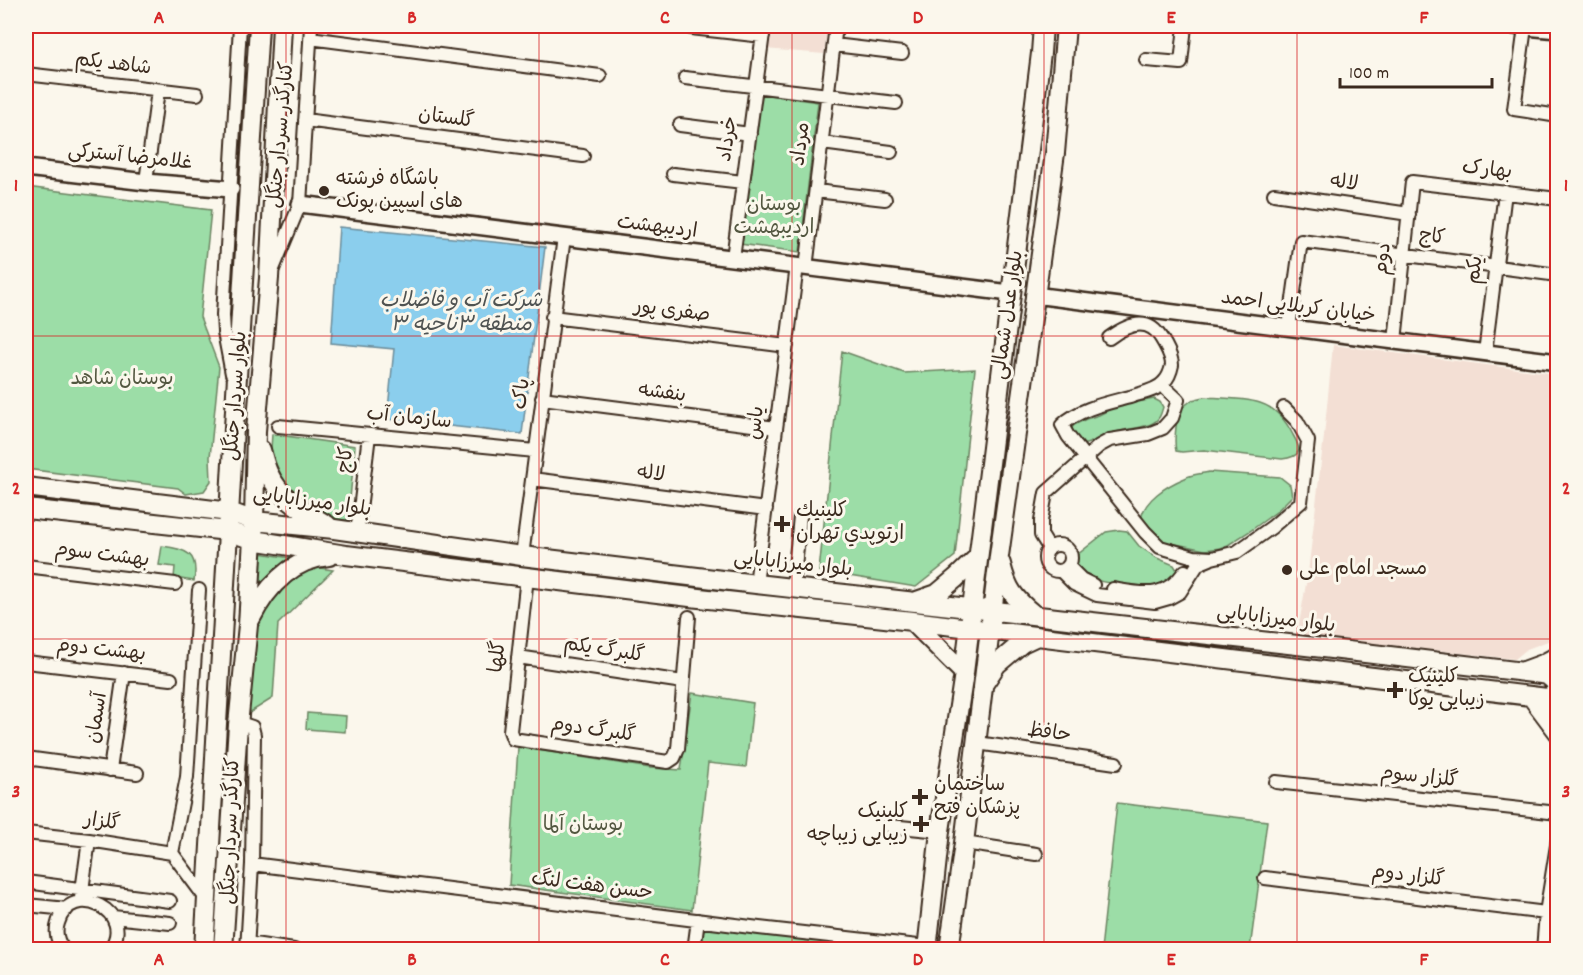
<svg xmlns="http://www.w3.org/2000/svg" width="1583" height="975" font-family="Dekko,'Playpen Sans Arabic',sans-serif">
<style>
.built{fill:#f3dfd4}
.green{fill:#9cdda7;stroke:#6c8462;stroke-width:1.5}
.water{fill:#8bceed;stroke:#6b8c9a;stroke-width:1.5}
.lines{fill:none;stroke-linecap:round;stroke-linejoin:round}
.minor-casing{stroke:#3b2a1e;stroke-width:16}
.tertiary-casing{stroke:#3b2a1e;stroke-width:20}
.secondary-casing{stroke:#3b2a1e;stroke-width:22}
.minor{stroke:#fbf7ec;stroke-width:12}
.tertiary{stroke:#fbf7ec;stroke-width:15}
.secondary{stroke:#fbf7ec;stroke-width:18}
.grid{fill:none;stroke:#d62828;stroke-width:1.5;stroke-opacity:0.55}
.poi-dot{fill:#3b2a1e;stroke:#fbf7ec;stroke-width:2}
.labels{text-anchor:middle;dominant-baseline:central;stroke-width:6;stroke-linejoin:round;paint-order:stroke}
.street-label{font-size:20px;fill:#3b2a1e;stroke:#fbf7ec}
.poi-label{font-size:20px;fill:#3b2a1e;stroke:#fbf7ec;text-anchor:start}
.park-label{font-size:20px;fill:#535740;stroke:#fbf7ec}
.water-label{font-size:21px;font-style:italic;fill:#4f5352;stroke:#fbf7ec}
.neatline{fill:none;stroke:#d62828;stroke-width:2}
.grid-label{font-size:20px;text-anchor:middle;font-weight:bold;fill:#d62828}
</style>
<rect width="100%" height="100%" fill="#fbf7ec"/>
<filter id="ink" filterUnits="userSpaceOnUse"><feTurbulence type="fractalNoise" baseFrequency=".0167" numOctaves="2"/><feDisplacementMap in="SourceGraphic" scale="12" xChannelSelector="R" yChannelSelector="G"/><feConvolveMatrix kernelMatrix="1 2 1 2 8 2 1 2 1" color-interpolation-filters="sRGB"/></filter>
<g filter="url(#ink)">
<path class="built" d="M768,26H828L824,54L765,49Z
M1333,345L1557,374V634L1548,641L1527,649L1515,659L1297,635L1308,573L1324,436Z"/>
<path class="green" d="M762,94L818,102L800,252L740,244Z
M26,187L211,210L200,317L219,367L210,457L211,481L204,491L186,494L178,488L26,469Z
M842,351L904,373L975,369L955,556L916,587L819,571Z
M1204,397C1220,398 1245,398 1260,403C1276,408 1286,421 1293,435C1302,450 1301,457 1282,459L1204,450L1182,452L1176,451C1173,438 1177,424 1178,411L1192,400Z
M1154,399L1160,402L1163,407C1161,414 1160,419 1153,423C1143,429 1127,428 1116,432C1103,435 1092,445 1079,445L1071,429L1074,425L1086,419L1099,415L1116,406Z
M272,434L355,446L348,520L330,519L315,511L287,487L274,460L271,449Z
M1209,472L1280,477L1290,485L1292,496L1276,512L1250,531L1228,545L1221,548L1205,550L1162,541L1141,521C1142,500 1168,485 1185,478C1192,474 1201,474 1209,472Z
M1119,530L1127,531L1139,546L1157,558L1174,565L1177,570C1175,575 1169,581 1165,584C1153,591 1093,583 1082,574C1079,572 1076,566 1073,563L1077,555L1106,532Z
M162,546C186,549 199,553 194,581L174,578L175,567L159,565Z
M260,553L297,559C279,565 267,575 255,589Z
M314,567L333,570L278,624L273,698L249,713L254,625L287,582Z
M692,693L753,703L746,767L708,763L692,910L509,885L518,747L650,768L681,770Z
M307,713L346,716L345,732L306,729Z
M1117,803L1267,821L1250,949L1101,950Z
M704,927L879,949L700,950Z"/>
<path class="water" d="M339,227L545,247L522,434L387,419L394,349L331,343Z"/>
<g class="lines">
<g class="minor-casing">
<path id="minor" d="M1525,27L1514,109L1558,116
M691,28L763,36
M310,38L600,76
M834,45L902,53
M1146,60L1181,63L1185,26
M26,74L197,94
M685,78L896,103
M305,120L583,156
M680,125L750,134
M822,143L891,152
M673,174L743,182
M146,182L158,90
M816,191L885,199
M1274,194L1409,214
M733,258L764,26
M806,268L836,26
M273,269L300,204L311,26
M552,317L787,346
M1289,328L1301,241L1558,275
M1109,338C1121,329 1138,319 1152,328C1160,333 1172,355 1172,365C1171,370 1168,378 1164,382C1157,391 1141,393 1130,397C1108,403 1080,408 1062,425L1068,436L1145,532L1160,547L1194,557L1212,558L1237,552L1272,527L1301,502L1308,441L1297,421L1284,408
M1395,341L1412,182L1558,199
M1485,353L1505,192
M232,374L224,332L223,315L240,26
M542,398L776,428
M278,426L535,451
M532,479L766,509
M358,526L369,435
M1045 558a13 13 0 1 1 26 0a13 13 0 1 1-26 0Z
M1049,548L1041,535V521L1046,493L1099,446L1110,440L1148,434L1163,428L1172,418L1178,400L1162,385
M522,556L564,237
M26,566L175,584
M1068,566L1081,579L1093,585
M1061,571L1074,584L1097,595L1155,602L1169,598L1180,592L1198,564L1210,559
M527,577L510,731L513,739L668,762L674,758L678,749L689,617
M756,584L797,266
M793,588L800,516
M1113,589C1144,594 1165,600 1185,571
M199,590L187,777L172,853L207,900
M518,657L683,682
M26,662L171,679
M238,725H246L252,727L254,735L252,864L247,950
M977,743L1116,763
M26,758L137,773
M110,770L124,673
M1276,782L1558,813
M890,826L940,831
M26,833L89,840L172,853
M964,843L1036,854
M252,864L759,928L927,947
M1265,878L1546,913
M26,882L170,901
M81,898L89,840
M26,905L67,909
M113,917L170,923
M247,943L294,950
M64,950C57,942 55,932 58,923C71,878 139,913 109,950
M694,950L698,920
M1543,950L1546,913L1558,839"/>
</g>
<g class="tertiary-casing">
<path id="tertiary" d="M1514,26L1558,30
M26,168L146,182L231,189
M300,204L1010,293
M1034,295L1558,362"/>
</g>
<g class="secondary-casing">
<path id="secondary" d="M261,450C263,457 265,465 268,472C280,499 304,511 327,525
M26,487L230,512L254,521L334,529L522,556L756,584L1306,646L1558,676
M26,509L228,531L253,540L346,555L690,597L912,621L1547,698L1555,694C1558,684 1555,681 1547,675
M1001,564C1007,589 1014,598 1033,614
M917,601L937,594L956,578L978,557
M250,620C266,588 291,559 329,556
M912,621L964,673
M1524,671L1543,664L1558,656
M985,682L997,664L1022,643L1037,636
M1531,696L1558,732
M204,950L236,393L259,26
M223,950L238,725L248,625L254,521L256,431L269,278L282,26
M927,950L940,831L964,673L1041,53L1043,26
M949,950L964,843L999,556L1055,153L1066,26"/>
</g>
<use href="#minor" class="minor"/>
<use href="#tertiary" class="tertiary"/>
<use href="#secondary" class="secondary"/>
</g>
</g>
<path class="grid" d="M286,26V950M539,26V950M792,26V950M1044,26V950M1297,26V950M26,336H1558M26,639H1558"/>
<g class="poi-dot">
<circle cx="324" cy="191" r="6"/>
<path d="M779 515h6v6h6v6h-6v6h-6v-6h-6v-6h6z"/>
<circle cx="1287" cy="570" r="6"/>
<path d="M1392 681h6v6h6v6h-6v6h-6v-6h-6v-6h6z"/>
<path d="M917 788h6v6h6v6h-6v6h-6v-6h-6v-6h6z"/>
<path d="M918 815h6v6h6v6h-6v6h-6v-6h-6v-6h6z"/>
</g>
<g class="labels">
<g class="street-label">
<text transform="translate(113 65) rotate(7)">شاهد یکم</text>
<text transform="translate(446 119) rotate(8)">گلستان</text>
<text transform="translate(282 135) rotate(-85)">کنارگذر سردار جنگل</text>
<text transform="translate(729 139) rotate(-82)">خرداد</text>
<text transform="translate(802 144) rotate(-83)">مرداد</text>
<text transform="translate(130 158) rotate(6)">غلامرضا آسترکی</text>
<text transform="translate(1487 171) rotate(6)">بهارک</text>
<text transform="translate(1344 184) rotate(8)">لاله</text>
<text transform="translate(657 228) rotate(7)">اردیبهشت</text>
<text transform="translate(1432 238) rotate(7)">کاج</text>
<text transform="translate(1384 259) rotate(-84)">دوم</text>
<text transform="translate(1476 270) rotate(-83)">یکم</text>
<text transform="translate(1298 308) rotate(7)">خیابان کربلایی احمد</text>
<text transform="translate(672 312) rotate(7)">صفری پور</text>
<text transform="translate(1009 315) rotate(-82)">بلوار عدل شمالی</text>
<text transform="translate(523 394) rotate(-83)">پاک</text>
<text transform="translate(662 394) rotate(7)">بنفشه</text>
<text transform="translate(237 396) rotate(-86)">بلوار سردار جنگل</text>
<text transform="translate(409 419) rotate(6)">سازمان آب</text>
<text transform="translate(757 423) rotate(-83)">یاس</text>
<text transform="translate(347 460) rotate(-83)">کاج</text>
<text transform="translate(651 475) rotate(7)">لاله</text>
<text transform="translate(312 503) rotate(8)">بلوار میرزابابایی</text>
<text transform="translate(102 556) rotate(7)">بهشت سوم</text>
<text transform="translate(793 565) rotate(6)">بلوار میرزابابایی</text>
<text transform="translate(1276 620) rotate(7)">بلوار میرزابابایی</text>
<text transform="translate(101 651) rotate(6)">بهشت دوم</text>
<text transform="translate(604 651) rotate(9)">گلبرگ یکم</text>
<text transform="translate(499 657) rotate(-83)">گلها</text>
<text transform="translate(98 718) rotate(-81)">آسمان</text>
<text transform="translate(593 731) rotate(8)">گلبرگ دوم</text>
<text transform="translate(1049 734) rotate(8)">حافظ</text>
<text transform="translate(1419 778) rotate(6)">گلزار سوم</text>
<text transform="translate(102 823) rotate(8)">گلزار</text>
<text transform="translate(232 831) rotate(-88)">کنارگذر سردار جنگل</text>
<text transform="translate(1408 877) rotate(7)">گلزار دوم</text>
<text transform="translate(592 887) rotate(7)">حسن هفت لنگ</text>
</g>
<g class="poi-label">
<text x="336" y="180">باشگاه فرشته<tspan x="336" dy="23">های اسپین پونک</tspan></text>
<text x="796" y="512">كلينيك<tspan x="796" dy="23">ارتوپدي تهران</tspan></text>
<text x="1299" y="570">مسجد امام علی</text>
<text x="1408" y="678">کلینیک<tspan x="1408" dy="23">زیبایی یوکا</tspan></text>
<text x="934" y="786">ساختمان<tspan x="934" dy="23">پزشکان فتح</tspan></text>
<text x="908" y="813" text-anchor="end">کلینیک<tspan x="908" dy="23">زیبایی زیباچه</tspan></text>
</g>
<g class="park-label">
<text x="774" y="206">بوستان<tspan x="774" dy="23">اردیبهشت</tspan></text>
<text x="122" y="380">بوستان شاهد</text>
<text x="583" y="826">بوستان آلما</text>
</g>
<g class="water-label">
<text x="461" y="302">شرکت آب و فاضلاب<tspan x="461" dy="24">منطقه ۳ناحیه ۳</tspan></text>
</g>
</g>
<rect width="1583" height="975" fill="none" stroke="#fbf7ec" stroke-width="66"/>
<path d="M1340 78v9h152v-9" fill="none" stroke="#3b2a1e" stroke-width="3"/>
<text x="1349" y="78" font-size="18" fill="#3b2a1e" stroke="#fbf7ec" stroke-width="4.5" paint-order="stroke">100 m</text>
<rect x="33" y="33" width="1517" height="909" class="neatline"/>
<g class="grid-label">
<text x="159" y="23">A</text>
<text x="412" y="23">B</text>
<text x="665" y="23">C</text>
<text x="918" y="23">D</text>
<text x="1171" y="23">E</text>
<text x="1424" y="23">F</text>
<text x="16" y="191">1</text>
<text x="1566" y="191">1</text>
<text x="16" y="494">2</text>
<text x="1566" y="494">2</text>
<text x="16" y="797">3</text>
<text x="1566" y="797">3</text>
<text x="159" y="965">A</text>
<text x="412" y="965">B</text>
<text x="665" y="965">C</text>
<text x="918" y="965">D</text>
<text x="1171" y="965">E</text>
<text x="1424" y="965">F</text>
</g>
</svg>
